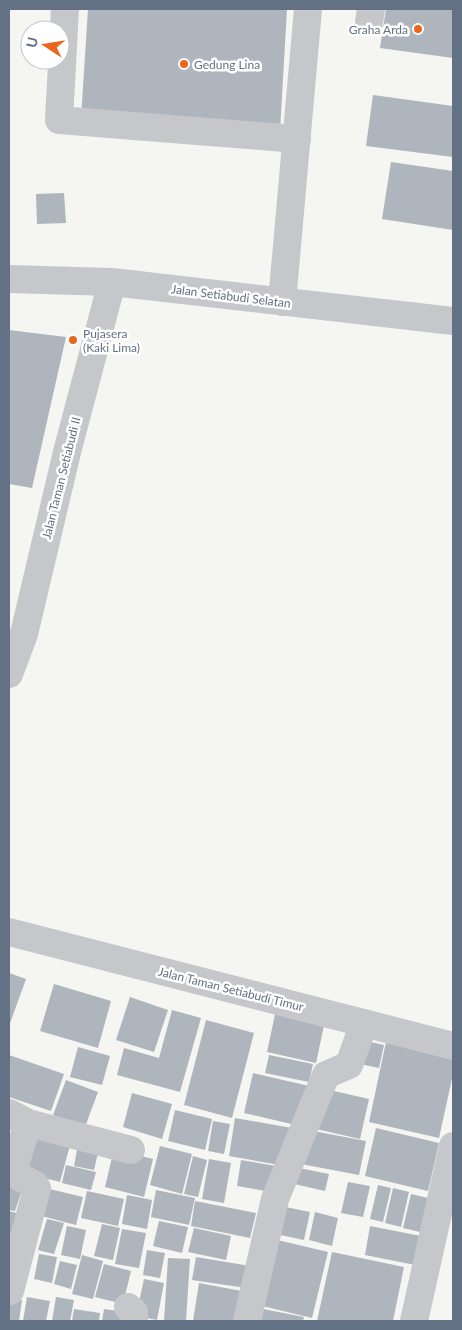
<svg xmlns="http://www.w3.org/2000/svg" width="462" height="1330" font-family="Lato,sans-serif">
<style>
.building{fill:#afb5bc}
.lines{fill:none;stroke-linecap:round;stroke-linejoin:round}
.minor{stroke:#c5c7cb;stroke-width:28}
.poi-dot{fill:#ea661c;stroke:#fff;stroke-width:2}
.labels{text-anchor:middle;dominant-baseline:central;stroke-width:5;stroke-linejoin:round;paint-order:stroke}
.poi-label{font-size:12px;fill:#637184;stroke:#fff;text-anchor:start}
.street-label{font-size:12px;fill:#637184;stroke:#fff}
</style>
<rect width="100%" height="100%" fill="#f5f5f1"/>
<path class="building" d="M88,9H287L280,131L81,118Z
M386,9H453V58L380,48Z
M373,95L453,106V157L366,146Z
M391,162L453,171V230L382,219Z
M64,193L66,223L37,224L36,194Z
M9,330L66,337L32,488L9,484Z
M9,973L26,979L9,1026Z
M54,984L111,1001L98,1048L40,1031Z
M130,997L168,1010L154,1052L116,1040Z
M277,1005L326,1016L316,1063L267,1052Z
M172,1010L201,1018L180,1092L117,1075L124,1048L159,1058Z
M206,1020L254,1033L232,1118L184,1105Z
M361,1040L384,1045L379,1068L355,1063Z
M386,1042L453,1057V1074L439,1138L369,1122Z
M78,1047L110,1056L102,1085L70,1077Z
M9,1055L64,1074L51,1111L9,1097Z
M269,1055L313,1064L309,1082L265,1073Z
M253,1073L309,1086L300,1126L244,1113Z
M66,1080L98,1092L85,1127L53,1115Z
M321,1088L369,1099L360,1139L312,1128Z
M132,1093L172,1104L162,1139L123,1127Z
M175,1110L212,1119L205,1150L168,1141Z
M235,1118L292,1128L285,1166L229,1156Z
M213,1121L230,1124L224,1154L208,1151Z
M28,1127L72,1138L60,1182L17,1171Z
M376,1128L439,1143L428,1191L365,1176Z
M308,1130L366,1141L359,1175L301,1164Z
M79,1139L100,1144L94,1170L74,1166Z
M160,1146L192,1154L182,1194L150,1185Z
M114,1149L153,1159L144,1197L105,1187Z
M193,1156L207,1160L198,1197L184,1194Z
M209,1159L231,1163L224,1203L202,1199Z
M241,1160L276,1166L271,1192L237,1186Z
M66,1165L96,1172L91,1190L62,1183Z
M294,1167L329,1174L325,1191L290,1183Z
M9,1176L25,1181L15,1211L9,1210Z
M348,1182L370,1186L363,1217L341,1213Z
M378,1185L391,1188L383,1222L370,1219Z
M41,1187L83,1197L76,1225L34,1214Z
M393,1188L409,1192L401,1227L385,1223Z
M156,1190L195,1198L189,1225L151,1217Z
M87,1191L124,1199L118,1226L81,1218Z
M411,1194L428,1198L420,1232L403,1228Z
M127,1195L152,1200L147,1229L122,1224Z
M195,1201L256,1213L250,1238L191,1226Z
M276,1205L310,1212L304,1240L271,1233Z
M9,1211L20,1214L9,1256Z
M315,1212L338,1218L332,1246L309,1240Z
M47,1219L64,1223L54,1254L38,1250Z
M159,1221L188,1227L182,1253L153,1246Z
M102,1224L120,1228L113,1260L94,1256Z
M67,1226L86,1230L80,1259L61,1255Z
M370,1226L421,1236L415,1265L365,1255Z
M194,1228L231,1236L226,1260L188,1252Z
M122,1229L146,1233L139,1268L115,1264Z
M269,1238L328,1252L312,1318L254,1304Z
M147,1250L165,1253L160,1278L143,1275Z
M332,1252L404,1267L393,1321H317Z
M39,1254L57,1257L52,1283L34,1279Z
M82,1255L103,1261L93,1299L72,1294Z
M196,1257L250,1266L246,1288L192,1280Z
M168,1258L190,1259L186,1321H164Z
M60,1261L77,1265L71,1289L54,1284Z
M104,1264L131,1271L123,1304L95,1297Z
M144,1279L164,1283L157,1320L136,1316Z
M199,1283L247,1292L242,1321H193Z
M27,1297L50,1301L46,1321H23Z
M56,1297L74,1300L70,1321H52Z
M9,1298L22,1300L19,1321H9Z
M258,1308L304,1317L303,1321H255Z
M74,1309L100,1313L99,1321H72Z
M104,1309L131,1313L129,1321H102Z"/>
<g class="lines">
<path class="minor" d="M65,9L59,120L297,139
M369,22L371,9
M9,279L112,282L453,321
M282,302L308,9
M9,674L24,634L67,452L112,282
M9,932L453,1046
M9,1113L28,1123L131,1150
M10,1291L37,1188L35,1185L14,1174L13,1171L28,1123
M128,1307L134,1312V1321
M247,1321L275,1199L326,1075L349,1065L364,1023
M414,1321L453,1146"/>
</g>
<g class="poi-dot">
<circle cx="418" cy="29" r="5"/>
<circle cx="184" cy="64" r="5"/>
<circle cx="73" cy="340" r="5"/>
</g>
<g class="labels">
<g class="poi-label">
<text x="408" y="29" text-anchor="end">Graha Arda</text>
<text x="194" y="64">Gedung Lina</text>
<text x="83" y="333">Pujasera<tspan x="83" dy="14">(Kaki Lima)</tspan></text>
</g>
<g class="street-label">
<text transform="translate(231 296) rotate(7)">Jalan Setiabudi Selatan</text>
<text transform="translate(61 478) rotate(-76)">Jalan Taman Setiabudi II</text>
<text transform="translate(231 989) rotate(14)">Jalan Taman Setiabudi Timur</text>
</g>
</g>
<rect width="462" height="1330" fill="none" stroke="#637184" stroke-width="20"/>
<g transform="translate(45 45) rotate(282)"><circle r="24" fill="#ffffff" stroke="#c1c6ce"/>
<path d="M0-4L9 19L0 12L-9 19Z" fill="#ea661c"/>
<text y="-8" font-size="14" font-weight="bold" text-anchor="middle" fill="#637184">U</text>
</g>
</svg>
